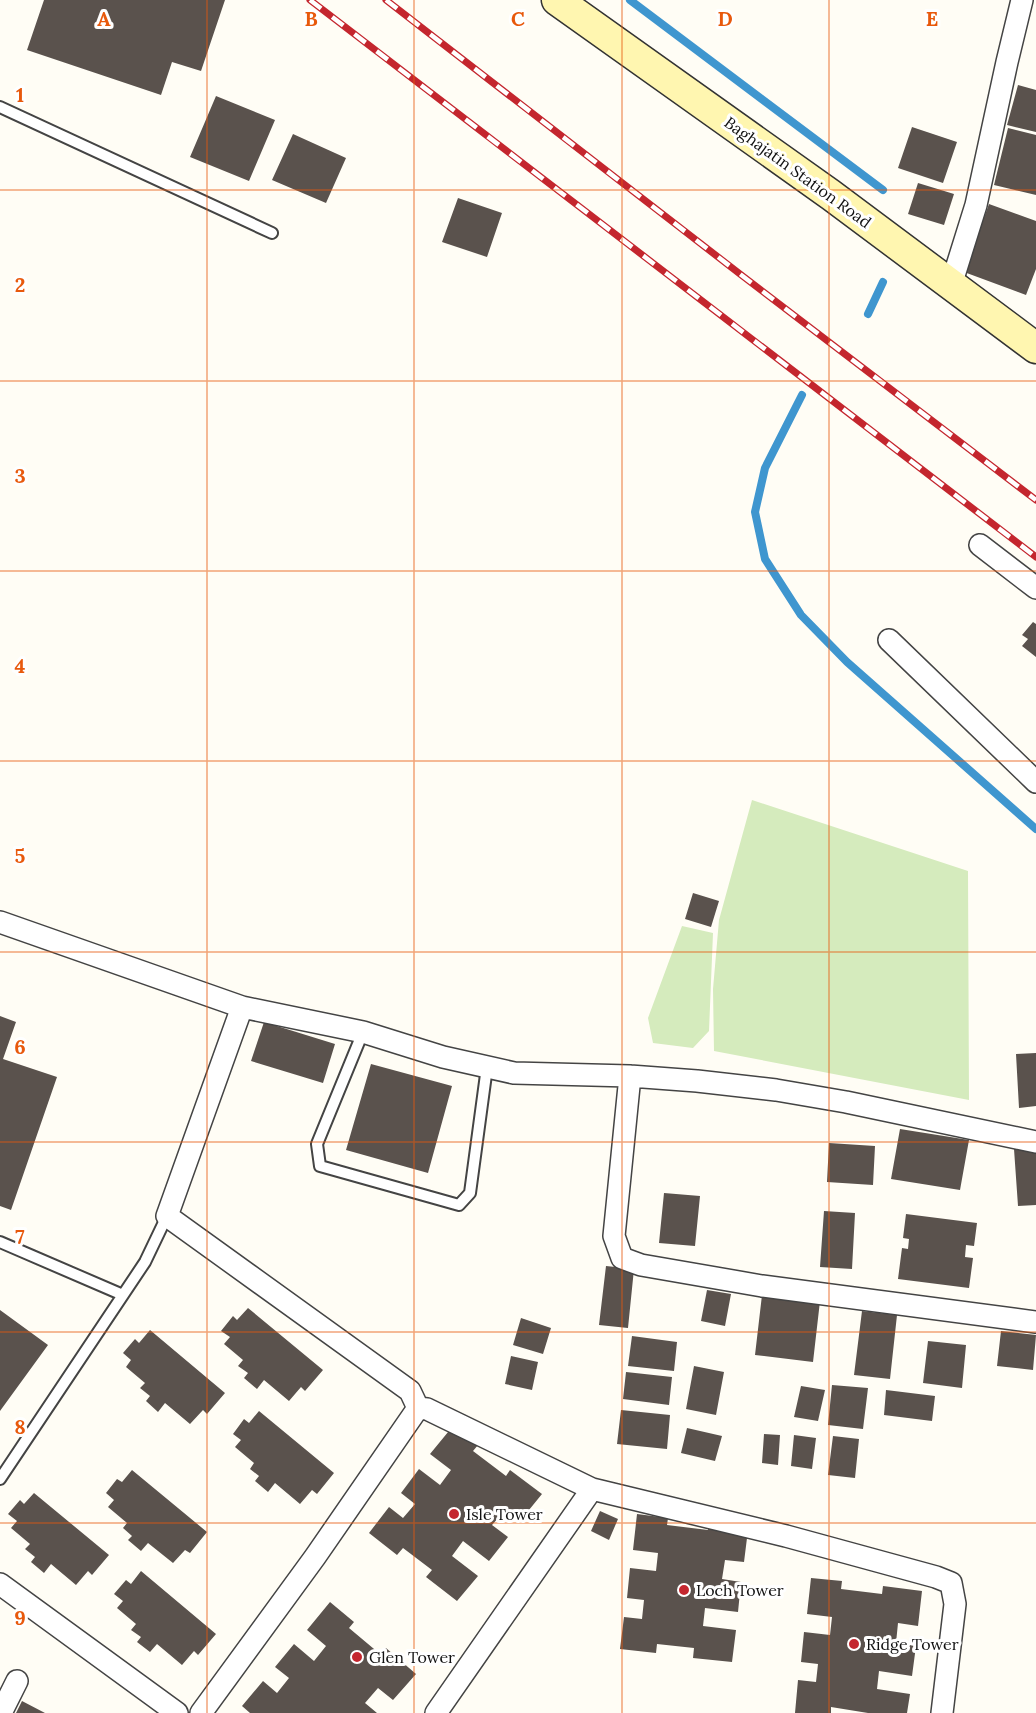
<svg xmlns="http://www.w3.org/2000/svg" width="1036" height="1713" font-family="Lora,serif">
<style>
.green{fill:#d5ebbd}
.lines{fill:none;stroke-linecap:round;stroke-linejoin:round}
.stream{stroke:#3f96cf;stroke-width:8}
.building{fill:#5a524d}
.lane-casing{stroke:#444;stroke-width:14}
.street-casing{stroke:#444;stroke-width:24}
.secondary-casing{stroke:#333;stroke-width:33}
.lane{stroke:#fff;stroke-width:10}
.street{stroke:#fff;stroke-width:21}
.secondary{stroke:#fff6b0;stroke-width:30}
.rail-casing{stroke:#c4262e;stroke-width:7}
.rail{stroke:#fff;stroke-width:4.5;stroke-dasharray:14;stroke-linecap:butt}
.grid{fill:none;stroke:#e8590c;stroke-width:1.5;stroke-opacity:0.55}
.poi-dot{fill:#c4262e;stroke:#fff;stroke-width:2}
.labels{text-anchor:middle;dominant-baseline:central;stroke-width:6;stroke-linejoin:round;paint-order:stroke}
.street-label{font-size:16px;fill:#111;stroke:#fff}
.poi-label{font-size:16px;fill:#111;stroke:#fff;text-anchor:start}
.grid-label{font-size:20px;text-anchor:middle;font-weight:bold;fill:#e8590c;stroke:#fff;stroke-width:6;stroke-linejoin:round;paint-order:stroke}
</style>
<rect width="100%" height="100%" fill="#fffdf5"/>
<path class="green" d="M752,800L968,871L969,1100L714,1051L713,989L719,920Z
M682,926L713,933L709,1031L693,1048L653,1043L648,1018Z"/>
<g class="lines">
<path class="stream" d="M630,0L883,190
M868,314L883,282
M802,395L765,468L755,512L765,559L801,615L847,662L1036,829"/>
</g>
<path class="building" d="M44,0H225L201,71L172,62L161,95L27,50Z
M1018,85L1036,90V132L1007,125Z
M216,96L275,120L249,181L190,157Z
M912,127L957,142L943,183L898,168Z
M1008,128L1036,135V195L994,185Z
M293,134L346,158L326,203L272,180Z
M918,183L954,194L944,225L908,214Z
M458,198L502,213L487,257L442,242Z
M989,204L1036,221V269L1026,295L964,272Z
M1033,622L1036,624V657L1022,646L1028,639L1022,635Z
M693,893L719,901L711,927L685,919Z
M0,1016L16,1022L3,1059L57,1077L11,1210L0,1206Z
M264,1022L335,1044L323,1083L251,1061Z
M1036,1053V1106L1019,1108L1016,1054Z
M371,1064L452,1086L428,1173L346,1150Z
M900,1129L969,1140L960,1190L891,1179Z
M829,1143L875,1146L873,1185L827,1182Z
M1036,1148V1205L1018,1206L1014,1149Z
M664,1193L700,1196L695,1246L659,1243Z
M824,1211L855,1213L852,1269L820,1267Z
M906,1214L977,1223L974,1246L966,1245L965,1257L973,1258L969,1288L898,1279L902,1248L908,1249L909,1239L903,1238Z
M606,1266L634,1269L628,1328L599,1325Z
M707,1290L731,1294L725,1326L701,1321Z
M762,1295L820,1301L813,1362L755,1355Z
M248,1308L323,1370L305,1391L301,1387L289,1401L264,1380L257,1389L244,1378L248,1373L238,1366L243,1360L224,1344L230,1337L221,1331L233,1316L237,1320Z
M0,1310L48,1345L0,1411Z
M862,1311L897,1315L890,1379L854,1375Z
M521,1318L551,1328L543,1354L513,1345Z
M150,1330L225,1393L207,1414L203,1410L190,1424L165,1403L158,1412L146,1401L150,1396L140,1388L145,1383L126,1367L131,1360L123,1353L135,1339L139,1343Z
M1001,1331L1036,1335L1033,1370L997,1366Z
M632,1336L677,1342L674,1371L628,1366Z
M928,1341L966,1345L962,1388L923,1383Z
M511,1356L538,1362L532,1390L505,1384Z
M694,1366L724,1372L716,1415L686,1409Z
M626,1372L672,1377L669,1405L623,1399Z
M832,1385L868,1388L863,1429L828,1425Z
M801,1386L825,1390L818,1421L794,1417Z
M886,1390L935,1396L932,1421L884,1415Z
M621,1410L670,1415L667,1449L617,1444Z
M259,1411L334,1473L317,1494L312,1490L300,1504L275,1483L268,1492L255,1481L259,1476L250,1469L254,1463L235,1447L241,1440L233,1434L244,1419L249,1423Z
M453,1426L478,1445L473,1451L506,1476L510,1470L542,1494L520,1521L505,1510L492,1525L508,1537L489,1561L463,1541L452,1556L478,1576L457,1601L426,1577L432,1570L403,1548L397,1555L369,1533L389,1507L403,1518L415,1504L401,1493L419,1469L440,1485L451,1470L430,1454Z
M687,1428L722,1436L715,1461L681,1453Z
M764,1434L780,1435L778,1465L762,1463Z
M794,1435L816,1438L812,1469L791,1466Z
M833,1436L859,1439L855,1478L828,1475Z
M132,1470L207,1532L190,1553L185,1550L173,1563L148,1543L141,1551L128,1540L132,1536L123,1528L127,1523L108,1507L114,1500L106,1493L117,1479L122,1482Z
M34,1493L109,1555L92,1575L88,1571L76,1585L51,1564L44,1573L31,1562L35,1557L25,1549L30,1544L11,1528L17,1521L8,1514L20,1500L24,1504Z
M600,1511L618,1519L609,1540L591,1531Z
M637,1514L668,1518L667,1525L708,1530L709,1522L748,1530L744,1562L725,1560L722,1579L741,1582L738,1612L705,1608L703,1626L736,1630L732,1662L693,1658L694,1648L657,1644L656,1653L620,1649L624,1617L642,1619L644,1600L627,1598L630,1568L656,1571L658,1553L633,1550Z
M141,1571L216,1634L198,1655L194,1651L182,1665L157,1644L150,1652L137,1642L141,1637L131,1630L136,1624L117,1608L123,1601L114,1594L126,1580L131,1584Z
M811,1578L842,1581L841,1589L882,1594L883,1586L922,1591L918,1626L898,1623L896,1643L916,1646L912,1676L879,1671L877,1689L910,1694L907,1713H868L831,1707V1713H795L798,1680L816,1682L818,1664L801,1662L804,1632L830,1635L832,1617L807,1614Z
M330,1602L354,1622L349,1628L380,1654L386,1648L416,1674L393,1700L378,1688L365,1703L377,1713H250L242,1706L263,1681L277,1693L289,1678L275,1667L294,1644L314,1661L326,1646L307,1630Z
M22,1701L45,1713H16Z"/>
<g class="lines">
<g class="lane-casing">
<path id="lane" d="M0,107L272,233
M363,1032L317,1144L320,1166L459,1205L470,1193L487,1067
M0,1242L123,1295
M0,1479L145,1262L167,1216"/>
</g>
<g class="street-casing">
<path id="street" d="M951,285L976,205L1007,62L1022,0
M980,545L1036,588
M889,640L1036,782
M0,922L242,1007L363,1032L443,1057L514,1073L630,1076L697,1081L776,1090L846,1102L1036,1142
M242,1007L167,1216L410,1391L418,1408L427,1409L592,1489L786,1536L936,1577L951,1583L955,1604L942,1713
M630,1076L614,1236L622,1258L641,1265L762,1286L1036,1322
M0,1584L177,1713
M1,1713L17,1681
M201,1713L315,1557L418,1408
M436,1713L592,1489"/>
</g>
<g class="secondary-casing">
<path id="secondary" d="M557,0L831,195L1036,348"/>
</g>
<use href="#lane" class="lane"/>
<use href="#street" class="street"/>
<use href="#secondary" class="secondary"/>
<g class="rail-casing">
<path id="rail" d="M310,0L1036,557
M386,0L740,274L1036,500"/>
</g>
<use href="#rail" class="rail"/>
</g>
<path class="grid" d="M207,0V1713M414,0V1713M622,0V1713M829,0V1713M0,190H1036M0,381H1036M0,571H1036M0,761H1036M0,952H1036M0,1142H1036M0,1332H1036M0,1523H1036"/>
<g class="poi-dot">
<circle cx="454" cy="1514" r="6"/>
<circle cx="684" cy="1590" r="6"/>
<circle cx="854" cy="1644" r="6"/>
<circle cx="357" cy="1657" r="6"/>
</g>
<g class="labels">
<g class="street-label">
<text transform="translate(798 172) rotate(36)">Baghajatin Station Road</text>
</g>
<g class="poi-label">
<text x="466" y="1514">Isle Tower</text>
<text x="696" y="1590">Loch Tower</text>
<text x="866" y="1644">Ridge Tower</text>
<text x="369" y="1657">Glen Tower</text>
</g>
</g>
<g class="grid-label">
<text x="104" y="26">A</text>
<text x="311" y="26">B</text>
<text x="518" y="26">C</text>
<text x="725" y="26">D</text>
<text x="932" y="26">E</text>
<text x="20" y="102">1</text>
<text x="20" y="292">2</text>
<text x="20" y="483">3</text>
<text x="20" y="673">4</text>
<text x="20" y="863">5</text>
<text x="20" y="1054">6</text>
<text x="20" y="1244">7</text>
<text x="20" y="1434">8</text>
<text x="20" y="1625">9</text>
</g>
</svg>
